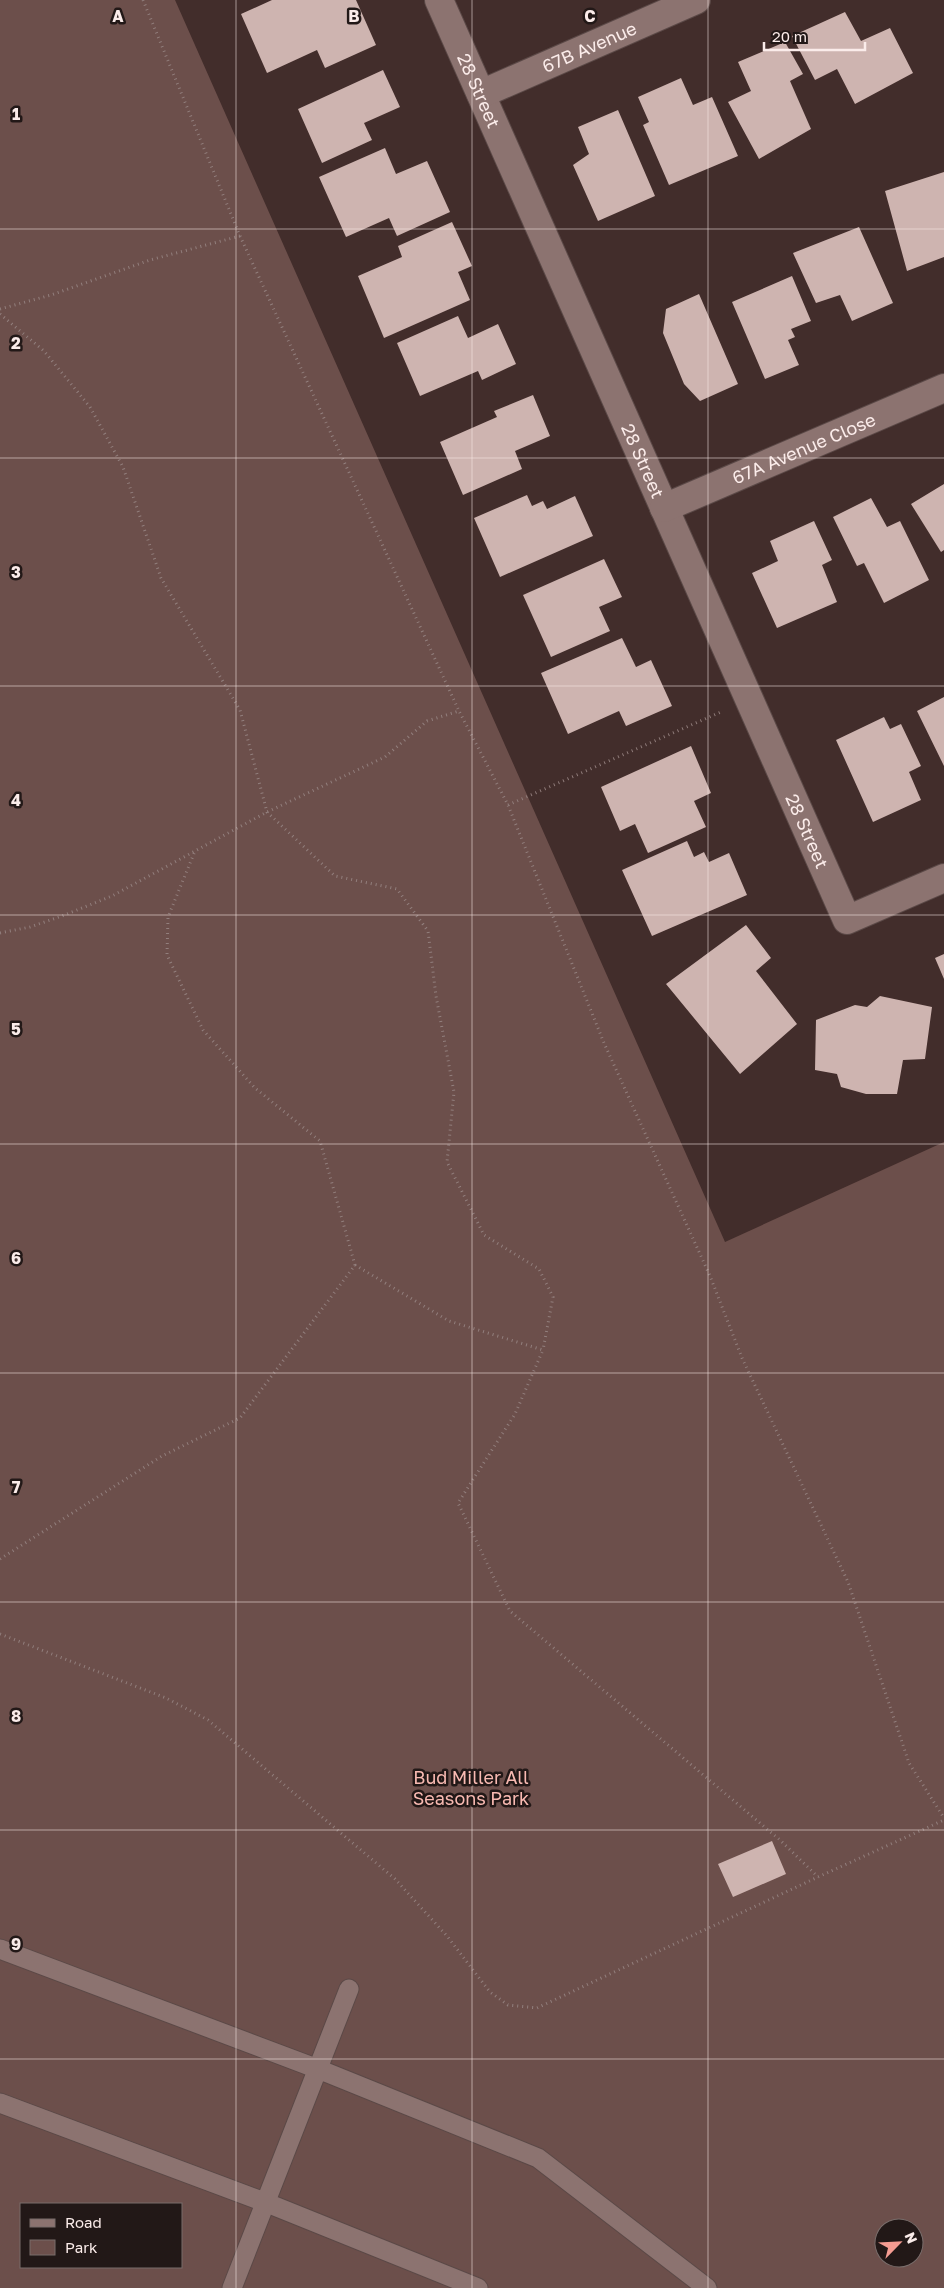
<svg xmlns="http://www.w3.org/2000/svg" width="944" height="2288" font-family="'Golos Text',sans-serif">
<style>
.green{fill:#6c4f4b;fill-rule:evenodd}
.building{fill:#ceb4b0}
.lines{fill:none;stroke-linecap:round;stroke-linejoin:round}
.service-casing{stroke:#5b4947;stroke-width:21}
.minor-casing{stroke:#5b4947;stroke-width:30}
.path{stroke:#927f7d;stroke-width:3;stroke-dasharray:1 4;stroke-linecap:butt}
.service{stroke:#8c7370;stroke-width:19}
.minor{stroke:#8c7370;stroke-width:28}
.grid{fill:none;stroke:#fbecea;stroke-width:1;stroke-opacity:0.55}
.labels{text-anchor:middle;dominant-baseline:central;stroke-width:5;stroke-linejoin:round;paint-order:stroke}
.street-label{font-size:18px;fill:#fbecea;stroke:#221817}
.park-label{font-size:18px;fill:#f9bab2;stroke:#221817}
.grid-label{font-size:16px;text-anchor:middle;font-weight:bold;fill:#fbecea;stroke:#221817;stroke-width:5;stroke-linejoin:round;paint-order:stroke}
</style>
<rect width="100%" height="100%" fill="#422d2b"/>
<path class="green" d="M0,0H175L725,1242L944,1142V2288H0ZM21,2204H181V2267H21ZM884,2228H914V2258H884Z"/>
<path class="building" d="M272,0H356L376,45L325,68L317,50L267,73L241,14Z
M845,12L861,41L890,28L913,73L855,104L837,69L815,80L792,36Z
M785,42L803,74L790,81L811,129L759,159L728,102L751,91L738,62Z
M383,70L400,107L364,123L372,140L322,163L298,109Z
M681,78L693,105L712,97L738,156L669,185L643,125L649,122L638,97Z
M618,110L655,196L598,221L573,165L589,154L578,127Z
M385,148L396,174L427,161L450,212L397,236L389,218L346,237L319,177Z
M944,172V257L907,271L885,191Z
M452,222L472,266L458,272L470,300L384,338L358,276L402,257L398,246Z
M859,227L893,303L852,321L840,295L816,303L793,253Z
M792,276L811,321L791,329L795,337L788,340L799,365L765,379L732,302Z
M699,294L738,384L700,401L684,384L663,333L666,309Z
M458,316L468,338L498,324L516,364L482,380L478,371L420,396L397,343Z
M533,395L550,436L515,451L522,469L463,495L440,442L497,417L494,411Z
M944,484V550L941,552L911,504Z
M527,495L532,506L543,501L547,509L575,496L593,536L500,577L474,518Z
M871,498L887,527L900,521L929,580L884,603L864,563L857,566L833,517Z
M814,521L832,560L822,565L837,602L777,628L752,573L778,561L770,541Z
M604,559L622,597L599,607L610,631L551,657L523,595Z
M622,638L636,667L651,660L672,706L626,726L619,711L568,734L541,673Z
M944,697V766L917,711Z
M884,717L890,729L901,724L921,766L909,772L921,800L873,822L836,740Z
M691,746L711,793L694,801L706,827L648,853L635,824L620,831L601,787Z
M687,841L694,857L704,852L709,862L729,853L747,895L652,936L622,870Z
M746,925L771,958L756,971L797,1024L740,1074L666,984Z
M944,954V979L935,958Z
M880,996L932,1007L925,1059L903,1060L897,1094H866L841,1087L837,1074L815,1070L816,1020L855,1005L867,1007Z
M772,1841L786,1874L733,1897L718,1864Z"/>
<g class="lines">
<g class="service-casing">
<path id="service" d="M0,1949L318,2069L538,2158L707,2288
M0,2103L267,2203L478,2288
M232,2288L349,1989"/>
</g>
<g class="minor-casing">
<g id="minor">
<path id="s1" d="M439,0L847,920L944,878"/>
<path id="s2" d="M481,94L696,0"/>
<path id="s3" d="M664,508L944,388"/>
</g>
</g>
<path class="path" d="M143,0L240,236L459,711
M0,309L51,295L150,260L240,236
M0,314L44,351L90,407L123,467L161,578L240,710L267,812L335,876L397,889L428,931L436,996L454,1092L447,1162L484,1235L539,1269L553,1297L543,1350
M508,805L721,712
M0,933L30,927L62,916L112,896L267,812L385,757L427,721L459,711L508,805L604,1043L710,1276L742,1358L848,1582L909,1763L944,1818
M355,1265L449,1321L543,1350L515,1414L458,1503L510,1611L780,1840L818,1877
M0,1559L162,1456L240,1418L355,1265L320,1141L255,1088L203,1030L167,955L168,917L195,851
M0,1634L166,1698L208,1720L395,1879L447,1936L490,1992L508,2005L537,2008L818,1877L944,1820"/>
<use href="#service" class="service"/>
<use href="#minor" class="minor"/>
</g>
<path class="grid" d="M236,0V2288M472,0V2288M708,0V2288M0,229H944M0,458H944M0,686H944M0,915H944M0,1144H944M0,1373H944M0,1602H944M0,1830H944M0,2059H944"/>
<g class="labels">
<g class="street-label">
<text stroke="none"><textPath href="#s2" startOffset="118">67B Avenue</textPath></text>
<text stroke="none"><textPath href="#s1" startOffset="99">28 Street</textPath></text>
<text stroke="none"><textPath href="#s3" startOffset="152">67A Avenue Close</textPath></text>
<text stroke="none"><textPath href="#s1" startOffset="504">28 Street</textPath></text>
<text stroke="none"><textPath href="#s1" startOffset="909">28 Street</textPath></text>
</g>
<g class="park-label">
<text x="471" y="1777">Bud Miller All<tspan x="471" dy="21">Seasons Park</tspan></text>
</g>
</g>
<g class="grid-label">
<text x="118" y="22">A</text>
<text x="354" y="22">B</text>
<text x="590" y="22">C</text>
<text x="16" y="120">1</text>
<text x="16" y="349">2</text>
<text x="16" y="578">3</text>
<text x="16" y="806">4</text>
<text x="16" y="1035">5</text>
<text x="16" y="1264">6</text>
<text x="16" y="1493">7</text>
<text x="16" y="1722">8</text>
<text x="16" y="1950">9</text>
</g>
<rect x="20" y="2203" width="162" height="65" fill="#221817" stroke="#796d6b"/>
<rect x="30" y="2219" width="25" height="8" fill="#8c7370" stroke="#796d6b"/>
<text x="65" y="2228" font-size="15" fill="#fbecea">Road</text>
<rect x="30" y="2240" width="25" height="15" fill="#6c4f4b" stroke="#796d6b"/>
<text x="65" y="2253" font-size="15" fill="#fbecea">Park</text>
<g transform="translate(899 2243) rotate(66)"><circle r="24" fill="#221817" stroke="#796d6b"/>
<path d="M0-4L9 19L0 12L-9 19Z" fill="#f59c92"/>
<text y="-8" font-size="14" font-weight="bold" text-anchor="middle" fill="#fbecea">N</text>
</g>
<path d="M764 42v8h101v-8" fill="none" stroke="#fbecea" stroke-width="2.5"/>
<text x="772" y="42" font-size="15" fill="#fbecea" stroke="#221817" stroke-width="4" paint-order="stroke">20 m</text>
</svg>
